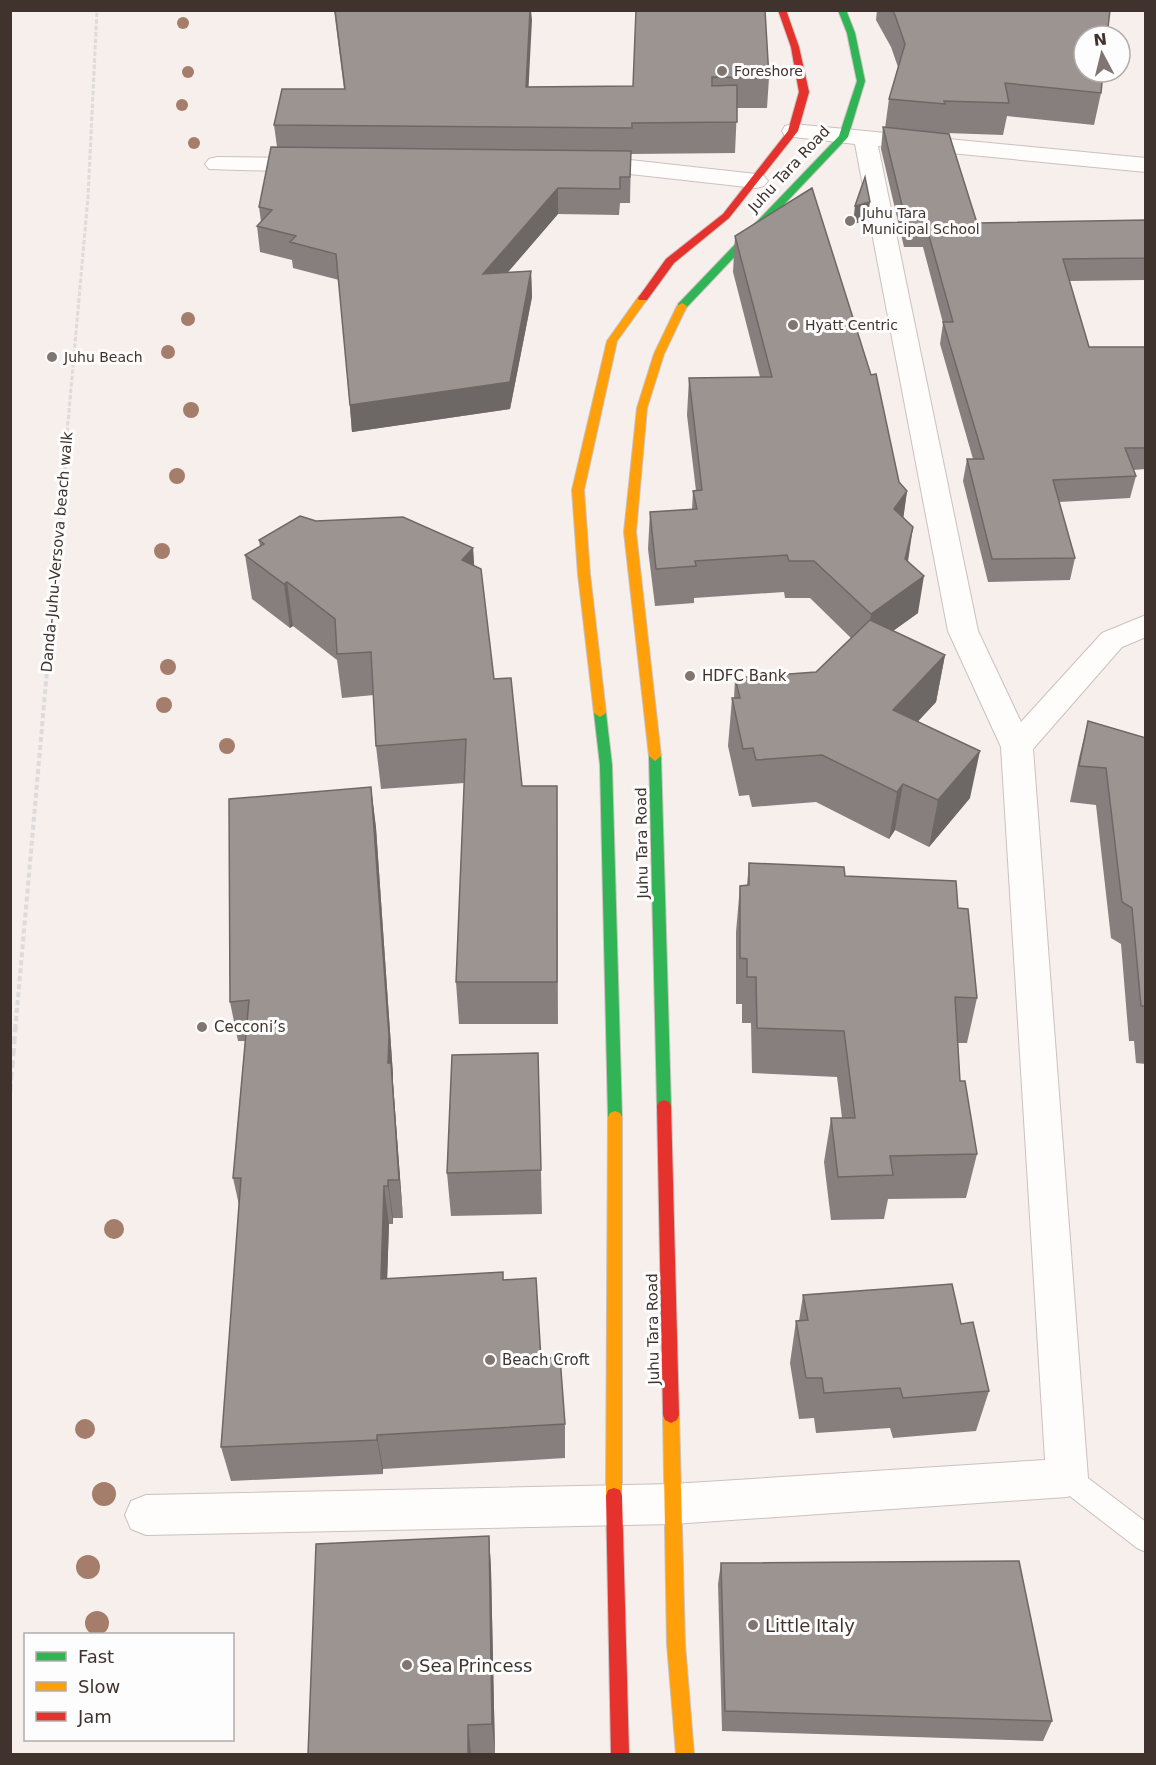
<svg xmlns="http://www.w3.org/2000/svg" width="1156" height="1765" font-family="'DejaVu Sans',sans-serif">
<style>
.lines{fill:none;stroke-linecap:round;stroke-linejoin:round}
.lane-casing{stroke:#cbc1be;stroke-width:2}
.street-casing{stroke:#cbc1be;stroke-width:2}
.fast-casing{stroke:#cbc1be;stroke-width:2}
.slow-casing{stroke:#cbc1be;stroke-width:2}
.jam-casing{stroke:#cbc1be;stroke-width:2}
.path-far2{stroke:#dedbda;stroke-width:3;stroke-dasharray:4.5 2;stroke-linecap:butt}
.path-far1{stroke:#dedbda;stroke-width:4;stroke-dasharray:5 3;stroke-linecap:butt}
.path{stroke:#dedbda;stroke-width:4.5;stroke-dasharray:8 4;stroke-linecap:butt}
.lane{fill:#fefdfc;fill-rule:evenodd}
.street{fill:#fefdfc;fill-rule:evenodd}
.fast{fill:#30b455;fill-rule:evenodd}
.slow{fill:#ff9f0a;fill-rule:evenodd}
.jam{fill:#e5322d;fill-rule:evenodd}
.tree{fill:#a47d6b}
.wall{fill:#867f7d}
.shaded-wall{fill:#6d6866}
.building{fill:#9c9491;stroke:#6d6866;stroke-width:1.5}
.poi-dot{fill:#807570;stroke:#fdfdfd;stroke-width:2}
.labels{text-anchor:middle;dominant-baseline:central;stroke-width:6;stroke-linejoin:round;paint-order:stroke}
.far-poi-label{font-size:14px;fill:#40332e;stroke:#fdfdfd;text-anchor:start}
.street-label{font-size:15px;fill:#40332e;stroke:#fdfdfd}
.poi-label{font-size:15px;fill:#40332e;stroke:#fdfdfd;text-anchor:start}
.near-poi-label{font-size:18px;fill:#40332e;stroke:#fdfdfd;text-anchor:start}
</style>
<rect width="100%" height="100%" fill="#f6efec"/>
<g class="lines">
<g class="lane-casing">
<path id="lane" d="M1067,1466L1076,1469L1146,1522V1552L1137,1548L1058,1487L1054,1478L1058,1469Z"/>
</g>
<g class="street-casing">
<path id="street" d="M793,124L1146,158V172L878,146L978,631L1021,722L1102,633L1146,615V637L1122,647L1033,749L1088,1478L1082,1492L1067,1497L673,1524L146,1535L131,1529L125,1515L131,1501L146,1495L673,1484L1045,1460L1001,747L948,631L855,144L785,136L782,131L785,126Z
M217,157L311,158L319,160L323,165L319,170L311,172L209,169L205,164L209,159Z
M585,160H630L756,174L764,176L768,181L764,186L756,188L630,174L577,172L573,167L577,162Z"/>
</g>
<g class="fast-casing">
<path id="fast" d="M838,10H846L855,33L865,81L848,137L686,308H678V304L839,136L857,81L847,33Z
M600,709L606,713L612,765L622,1117L620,1121L615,1123L610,1121L608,1117L600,765L594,713Z
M655,751L661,756L671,1106L669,1110L664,1112L659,1110L657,1106L649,756Z"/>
</g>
<g class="slow-casing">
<path id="slow" d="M643,295L648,298L617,341L584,490L590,574L606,713L600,717L594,713L578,574L572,490L607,341L639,296Z
M682,303L687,306L664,354L647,408L636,532L661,756L655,761L649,756L624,532L637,408L654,354L677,306Z
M615,1111L620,1113L622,1117V1496L620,1502L614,1504L608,1502L606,1496L608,1117L610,1113Z
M671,1407L677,1410L679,1415L685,1644L694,1754H676L667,1644L663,1415L665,1410Z"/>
</g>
<g class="jam-casing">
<path id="jam" d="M778,10H786L799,47L809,92L798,131L729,218L674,263L647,300H639L638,298L666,259L723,214L788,131L799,92L791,47Z
M664,1100L669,1102L671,1106L679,1415L677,1420L671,1423L665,1420L663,1415L657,1106L659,1102Z
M614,1488L620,1490L622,1496L629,1754H611L606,1496L608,1490Z"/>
</g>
<path class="path-far2" d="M66,445L88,197L97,10"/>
<path class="path-far1" d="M16,1021L67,444"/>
<path class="path" d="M10,1092L16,1019"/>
<use href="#lane" class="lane"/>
<use href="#street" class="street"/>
<use href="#fast" class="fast"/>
<use href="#slow" class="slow"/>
<use href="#jam" class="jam"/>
</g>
<g class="tree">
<circle cx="183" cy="23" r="6"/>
<circle cx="188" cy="72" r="6"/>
<circle cx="182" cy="105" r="6"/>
<circle cx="194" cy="143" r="6"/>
<circle cx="188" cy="319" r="7"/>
<circle cx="168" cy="352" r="7"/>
<circle cx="191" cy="410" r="8"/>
<circle cx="177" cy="476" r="8"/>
<circle cx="162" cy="551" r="8"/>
<circle cx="168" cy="667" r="8"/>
<circle cx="164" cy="705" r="8"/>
<circle cx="227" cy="746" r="8"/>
<circle cx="114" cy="1229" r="10"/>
<circle cx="85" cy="1429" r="10"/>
<circle cx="104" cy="1494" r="12"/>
<circle cx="88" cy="1567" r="12"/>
<circle cx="97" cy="1623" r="12"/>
</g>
<path class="wall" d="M334,10H531L528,87L633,86L636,10L769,78L767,108H737L735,153L631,154L630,203H620L619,215L558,214L508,272L531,271L532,297L510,409L352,432L339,280L293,268L292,260L260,252L257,226L261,222L259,207L277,147L274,125L344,89Z
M877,10H1110L1101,93L1094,125L1007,116L1003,135L946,133L977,223L1146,220V280L1069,281L1089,347H1146V469L1133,470L1136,476L1130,498L1059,502L1075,558L1070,580L988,582L963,481L967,459H973L940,344L943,323L923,247H904L881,149L883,127L885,128L889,99L898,67L891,47L876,20Z
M735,236L899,482L907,491L903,518L913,527L908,562L918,613L893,631L945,655L936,702L918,721L970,798L929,847L895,830L889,839L816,802L752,807L749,795L739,796L728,746L732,698H734L735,678L816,672L851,638L810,598H785L784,592L694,598V603L655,606L648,549L650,512L692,509L693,491H696L687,415L689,378L760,377L733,272Z
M316,521L473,548L474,566L494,679L522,786H557L558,1024H459L456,982L464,783L381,789L376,746L374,695L342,698L337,660L293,626L290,628L252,599L245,555L260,547L259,540Z
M1088,721L1146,738V1064L1136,1063L1134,1041H1129L1121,944L1111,938L1096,805L1070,802L1079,758Z
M371,787L376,828L393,1075V1083L403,1218H393V1224H389L387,1278L503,1280L541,1359L565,1424V1458L383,1469V1474L231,1481L221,1447L239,1205L233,1178L245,1041H238L230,1002Z
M749,863L845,876L958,908L977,998L967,1043H958L960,1081L977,1154L966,1198L888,1199L884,1219L831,1220L824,1162L831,1118H842L837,1077L752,1073L751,1023H742V1004H736V932L740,886L747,885Z
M538,1053L542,1214L451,1216L447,1173Z
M803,1295L961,1324L989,1391L976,1431L893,1438L890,1428L816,1433L814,1418L799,1419L790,1363L796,1321H799Z
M489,1536L491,1569L495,1754L308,1755Z
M721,1563L1052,1721L1043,1741L722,1731L718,1584Z"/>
<path class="shaded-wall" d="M530,10H531L532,20L527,117L526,87Z
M558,188V214L484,300L483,274Z
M870,202L867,221L853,224L855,206Z
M531,271L532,297L510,409L352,432L350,405Z
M907,491L902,528L894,509Z
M913,527L907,564L924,576L918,613L865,651L871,614L905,559Z
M473,548L476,592L462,560Z
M287,582L293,626L290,628L284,584Z
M945,655L936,702L885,757L893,710Z
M980,751L970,798L929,847L938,800Z
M903,784L895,830L889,839L897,792Z
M371,787L376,828L393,1075V1083L403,1218L388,1063Z
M388,1180L393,1218V1224L388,1186Z
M384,1186L389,1224L386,1315L381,1279Z
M377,1435L383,1469V1474L377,1440Z
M489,1536L491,1569L495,1754L492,1724Z
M468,1725L471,1754L468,1755Z"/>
<path class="building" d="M335,10H530L526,87L633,86L636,10H765L769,78L712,77V86L737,85V122L632,123V128L274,125L282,89H345Z
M892,10H1110L1107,36H1084V72H1103L1101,93L1005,83L1009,103L944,101L945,104L889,99L905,44L895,15Z
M883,127L949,134L977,223L1146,220V258L1063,259L1089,347H1146V448H1125L1136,476L1053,480L1075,558L992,559L967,459H984L943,322H953L926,225L907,226Z
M271,147L631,151L630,177H620V189L558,188L483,274L531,271L510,382L350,405L336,254L290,242L296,236L257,226L272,210L259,207Z
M865,177L870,202L855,206Z
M812,188L871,375L876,374L899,482L907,491L894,509L913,527L905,559L924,576L871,614L814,561H789L787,555L695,561L696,566L656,569L650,512L697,509L693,491L702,490L689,378L772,377L735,236Z
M300,516L316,521L403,517L473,548L462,560L481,569L494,679L511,678L522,786H557V982H456L466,739L376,746L371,652L337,654L335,619L287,582L284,584L245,555L264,544L259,540Z
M870,620L945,655L893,710L980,751L938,800L903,784L897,792L822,755L756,760L753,748L743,749L732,698H740L735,678L816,672Z
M1088,721L1146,738V1006H1141L1132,908L1122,902L1106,768L1079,766Z
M371,787L389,1036L388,1063H391L399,1180H388V1186H384L381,1279L503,1272V1280L536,1278L541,1359L560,1357L565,1424L377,1435V1440L221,1447L241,1178H233L249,1000L230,1002L229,799Z
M749,863L844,867L845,876L956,881L958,908L968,909L977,998L955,997L960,1081H965L977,1154L890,1156L893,1175L838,1177L831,1118H855L844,1031L757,1028L756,977H747V959L740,958V886L749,885Z
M538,1053L541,1170L447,1173L452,1055Z
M952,1284L961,1324L973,1322L989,1391L903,1398L900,1388L824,1393L822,1378H806L796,1321L808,1320L803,1295Z
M489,1536L492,1724L468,1725V1755H308L316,1544Z
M1019,1561L1052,1721L725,1711L721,1563Z"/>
<g class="poi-dot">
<circle cx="722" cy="71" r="6"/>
<circle cx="850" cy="221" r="6"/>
<circle cx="793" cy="325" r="6"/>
<circle cx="52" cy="357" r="6"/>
<circle cx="690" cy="676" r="6"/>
<circle cx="202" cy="1027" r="6"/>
<circle cx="490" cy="1360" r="6"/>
<circle cx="753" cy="1625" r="6"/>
<circle cx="407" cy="1665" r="6"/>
</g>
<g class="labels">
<g class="far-poi-label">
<text x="734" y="71">Foreshore</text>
<text x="862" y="213">Juhu Tara<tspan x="862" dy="16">Municipal School</tspan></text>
<text x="805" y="325">Hyatt Centric</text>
<text x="64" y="357">Juhu Beach</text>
</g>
<g class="street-label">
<text transform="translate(789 169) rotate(-47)">Juhu Tara Road</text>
<text transform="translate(57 552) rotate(-85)">Danda-Juhu-Versova beach walk</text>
<text transform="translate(642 843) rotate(-91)">Juhu Tara Road</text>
<text transform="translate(653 1329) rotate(-91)">Juhu Tara Road</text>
</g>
<g class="poi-label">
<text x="702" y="676">HDFC Bank</text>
<text x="214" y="1027">Cecconi’s</text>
<text x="502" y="1360">Beach Croft</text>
</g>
<g class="near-poi-label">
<text x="765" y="1625">Little Italy</text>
<text x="419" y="1665">Sea Princess</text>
</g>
</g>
<rect width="1156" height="1765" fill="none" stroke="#40332e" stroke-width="24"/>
<rect x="24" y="1633" width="210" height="108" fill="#fdfdfd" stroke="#b1acaa" stroke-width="1.5"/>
<rect x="36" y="1652" width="30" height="9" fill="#30b455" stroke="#b1acaa" stroke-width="1.5"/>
<text x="78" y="1663" font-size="18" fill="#40332e">Fast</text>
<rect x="36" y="1682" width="30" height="9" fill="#ff9f0a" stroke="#b1acaa" stroke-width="1.5"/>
<text x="78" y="1693" font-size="18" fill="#40332e">Slow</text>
<rect x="36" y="1712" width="30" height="9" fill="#e5322d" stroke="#b1acaa" stroke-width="1.5"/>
<text x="78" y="1723" font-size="18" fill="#40332e">Jam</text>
<g transform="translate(1102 54) rotate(353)"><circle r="28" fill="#fdfdfd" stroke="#b1acaa" stroke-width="1.5"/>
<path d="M0-4.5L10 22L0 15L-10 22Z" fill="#807570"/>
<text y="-9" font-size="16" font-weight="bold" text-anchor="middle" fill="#40332e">N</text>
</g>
</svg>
